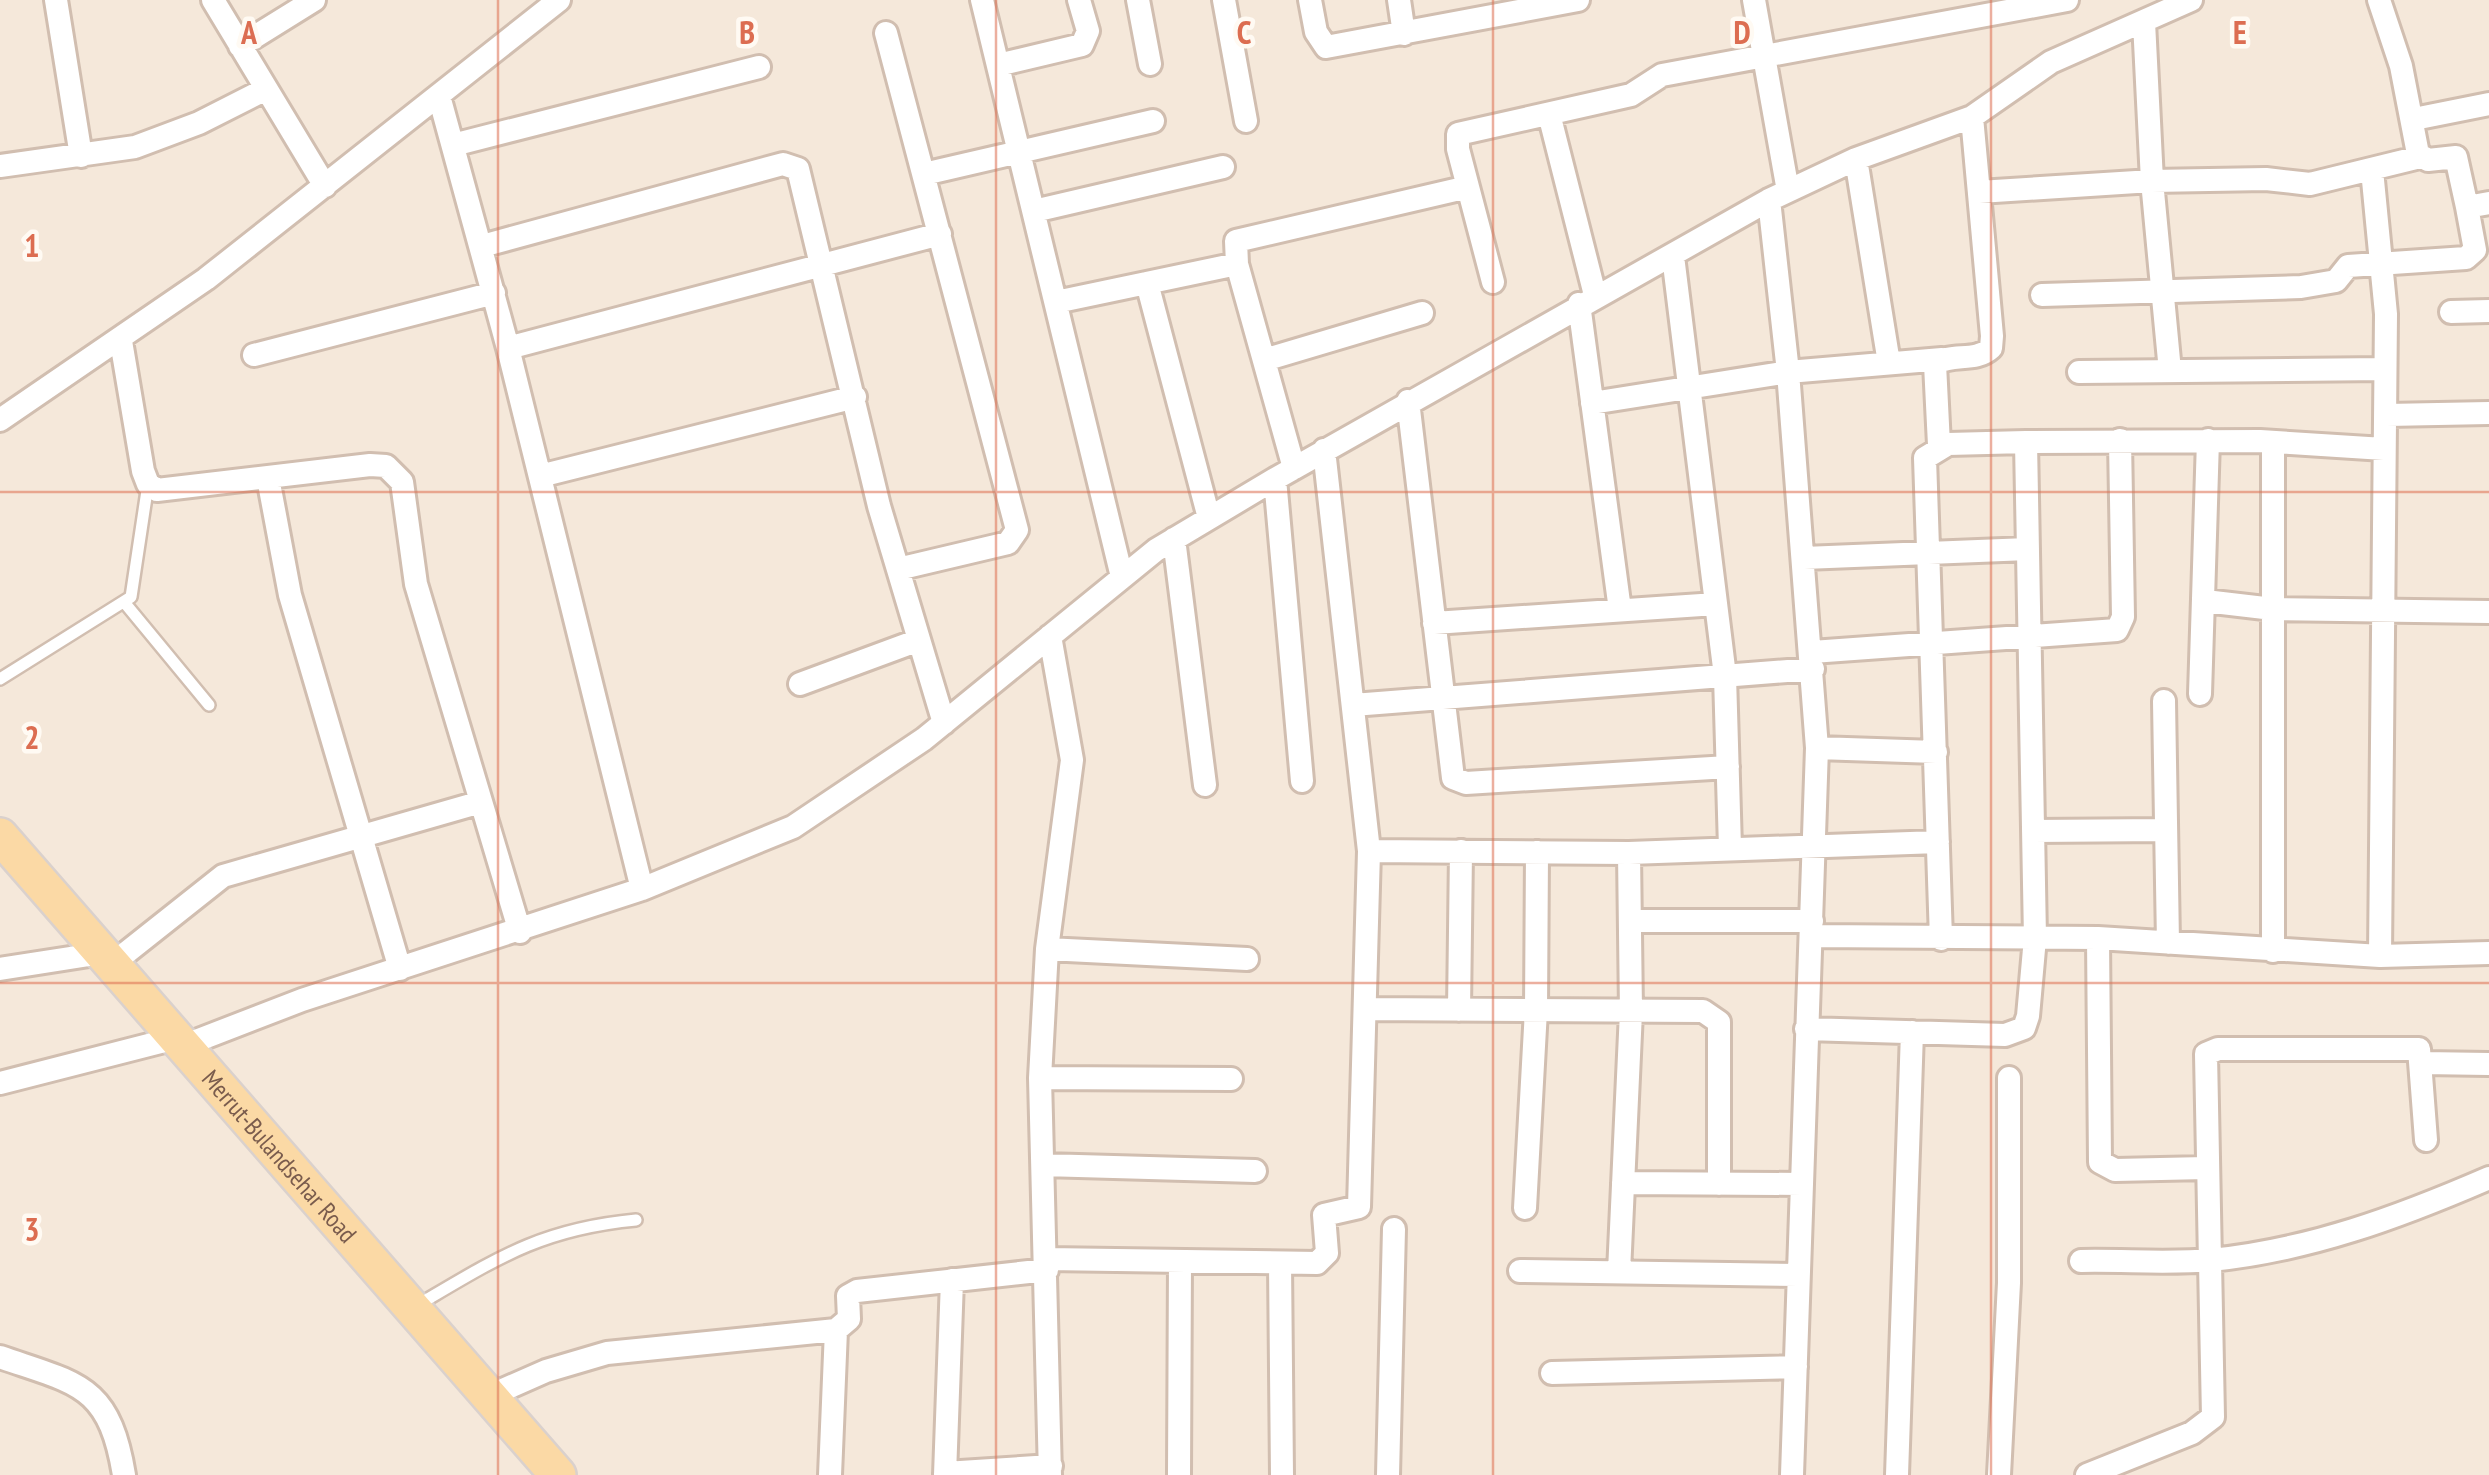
<svg xmlns="http://www.w3.org/2000/svg" width="2489" height="1475" font-family="'PT Sans Narrow',sans-serif">
<style>
.residential{fill:#f5e8da}
.lines{fill:none;stroke-linecap:round;stroke-linejoin:round}
.service-casing{stroke:#d1beb0;stroke-width:16}
.minor-casing{stroke:#d1beb0;stroke-width:28}
.primary-casing{stroke:#dad1cd;stroke-width:40}
.service{stroke:#fff;stroke-width:11}
.minor{stroke:#fff;stroke-width:22}
.primary{stroke:#fbd9a5;stroke-width:35}
.grid{fill:none;stroke:#dc6d51;stroke-width:2.5;stroke-opacity:0.55}
.labels{text-anchor:middle;dominant-baseline:central;stroke-width:9;stroke-linejoin:round;paint-order:stroke}
.street-label{font-size:25px;fill:#7a5c4d;stroke:#fffaf3}
.grid-label{font-size:32px;text-anchor:middle;font-weight:bold;fill:#dc6d51;stroke:#fffaf3;stroke-width:9;stroke-linejoin:round;paint-order:stroke}
</style>
<rect width="100%" height="100%" fill="#fdf6ec"/>
<path class="residential" d="M0,0H2489V1475H0Z"/>
<g class="lines">
<g class="service-casing">
<path id="service" d="M124,602L209,705
M0,679L131,597L148,484
M416,1306C496,1259 540,1229 636,1220"/>
</g>
<g class="minor-casing">
<path id="minor" d="M56,0L81,156
M213,0L325,186
M982,0L1122,577
M1138,0L1150,64
M1224,0L1246,121
M1310,0L1316,32L1326,47L1578,0
M1399,0L1404,34
M1754,0L1788,191
M2379,0L2401,66L2418,154L2428,160L2456,157L2467,207L2489,203
M2144,22L2152,181L2170,371
M886,33L1017,530L1008,543L898,569
M240,46L314,0
M998,65L1082,45L1088,31L1079,0
M439,96L508,348L642,889
M1549,114L1595,295
M2414,119L2489,104
M453,145L759,67
M1856,159L1889,363
M0,166L135,147L199,123L266,89
M2372,170L2386,314L2380,956
M924,174L1153,121
M1979,192L2152,181L2266,179L2310,184L2420,157
M1769,200L1788,372L1817,748L1792,1475
M1034,211L1223,167
M482,246L783,164L798,169L879,506L944,723
M1673,256L1725,676L1730,848
M1493,282L1458,149V134L1631,95L1662,75L2067,0
M1147,283L1209,518
M2042,295L2301,287L2336,281L2348,266L2466,258L2475,250L2467,207
M1056,302L1237,264
M1579,304L1620,610
M2451,312L2489,311
M121,341L143,471L148,484L157,490L370,465L386,466L402,482L416,584L520,932
M508,348L940,234
M254,355L494,293
M1264,360L1422,313
M2079,372L2385,369
M1408,401L1453,778L1466,783L1728,767
M1592,403L1788,372L1942,359
M2387,415L2489,413
M0,420L206,279L559,0
M2273,442V951
M1939,445L1935,364C1952,352 1975,363 1991,348L1992,336L1972,117
M1294,468L1237,264L1236,241L1468,187
M540,476L855,397
M268,478L290,595L400,969
M1275,479L1302,781
M1174,539L1205,785
M1804,558L2028,549
M2205,601L2273,609L2489,612
M1434,623L1716,604
M1050,636L1072,760L1047,949L1040,1078L1050,1475
M1812,652L2117,630L2123,617L2120,440
M800,684L919,640
M2200,694L2208,440
M2164,701L2168,943
M1353,705L1813,669
M1817,748L1936,752
M2033,831L2166,830
M1369,851L1629,853L1938,842
M1630,921H1812
M1812,936L2098,938L2380,956L2489,953
M2098,938L2100,1162L2115,1170L2206,1168
M1941,939L1925,458L1948,444L2026,442L2260,441L2384,449
M1047,949L1247,959
M112,964L223,876L481,802
M0,969L102,953
M1365,1009L1703,1011L1719,1022V1184
M1459,1010L1461,851
M1806,1029L2005,1035L2024,1028L2028,1016L2035,938L2026,442
M183,1046L302,1000L642,889L793,827L924,739L1156,550L1275,479L1769,200L1856,159L1972,117L2051,62L2191,0
M2423,1063L2489,1064
M1040,1078L1231,1079
M0,1083L176,1038
M1043,1165L1255,1171
M1623,1183L1802,1184
M1525,1208L1536,1010L1537,852
M1047,1259L1317,1263L1327,1253L1324,1215L1359,1207L1369,851L1324,450
M2081,1261C2124,1260 2169,1264 2211,1260C2310,1250 2399,1217 2489,1178
M1280,1263L1282,1475
M1520,1271L1798,1275
M1619,1272L1631,1012L1629,853
M0,1357C78,1384 109,1384 124,1475
M1552,1373L1796,1367
M489,1396L546,1371L607,1353L836,1330L849,1319L848,1296L857,1291L1047,1270
M945,1473L1051,1466
M830,1475L836,1330
M945,1475L952,1280
M1179,1475L1180,1261
M1388,1475L1394,1229
M1897,1475L1912,1032
M1999,1475L2009,1283V1078
M2087,1475L2192,1433L2213,1417L2206,1054L2218,1049H2419L2426,1140"/>
</g>
<g class="primary-casing">
<g id="primary">
<path id="s1" d="M0,836L558,1475"/>
</g>
</g>
<use href="#service" class="service"/>
<use href="#minor" class="minor"/>
<use href="#primary" class="primary"/>
</g>
<path class="grid" d="M498,0V1475M996,0V1475M1493,0V1475M1991,0V1475M0,492H2489M0,983H2489"/>
<g class="labels">
<g class="street-label">
<text stroke="none"><textPath href="#s1" startOffset="425">Merrut-Bulandsehar Road</textPath></text>
</g>
</g>
<g class="grid-label">
<text x="249" y="44">A</text>
<text x="747" y="44">B</text>
<text x="1244" y="44">C</text>
<text x="1742" y="44">D</text>
<text x="2240" y="44">E</text>
<text x="32" y="257">1</text>
<text x="32" y="749">2</text>
<text x="32" y="1241">3</text>
</g>
</svg>
